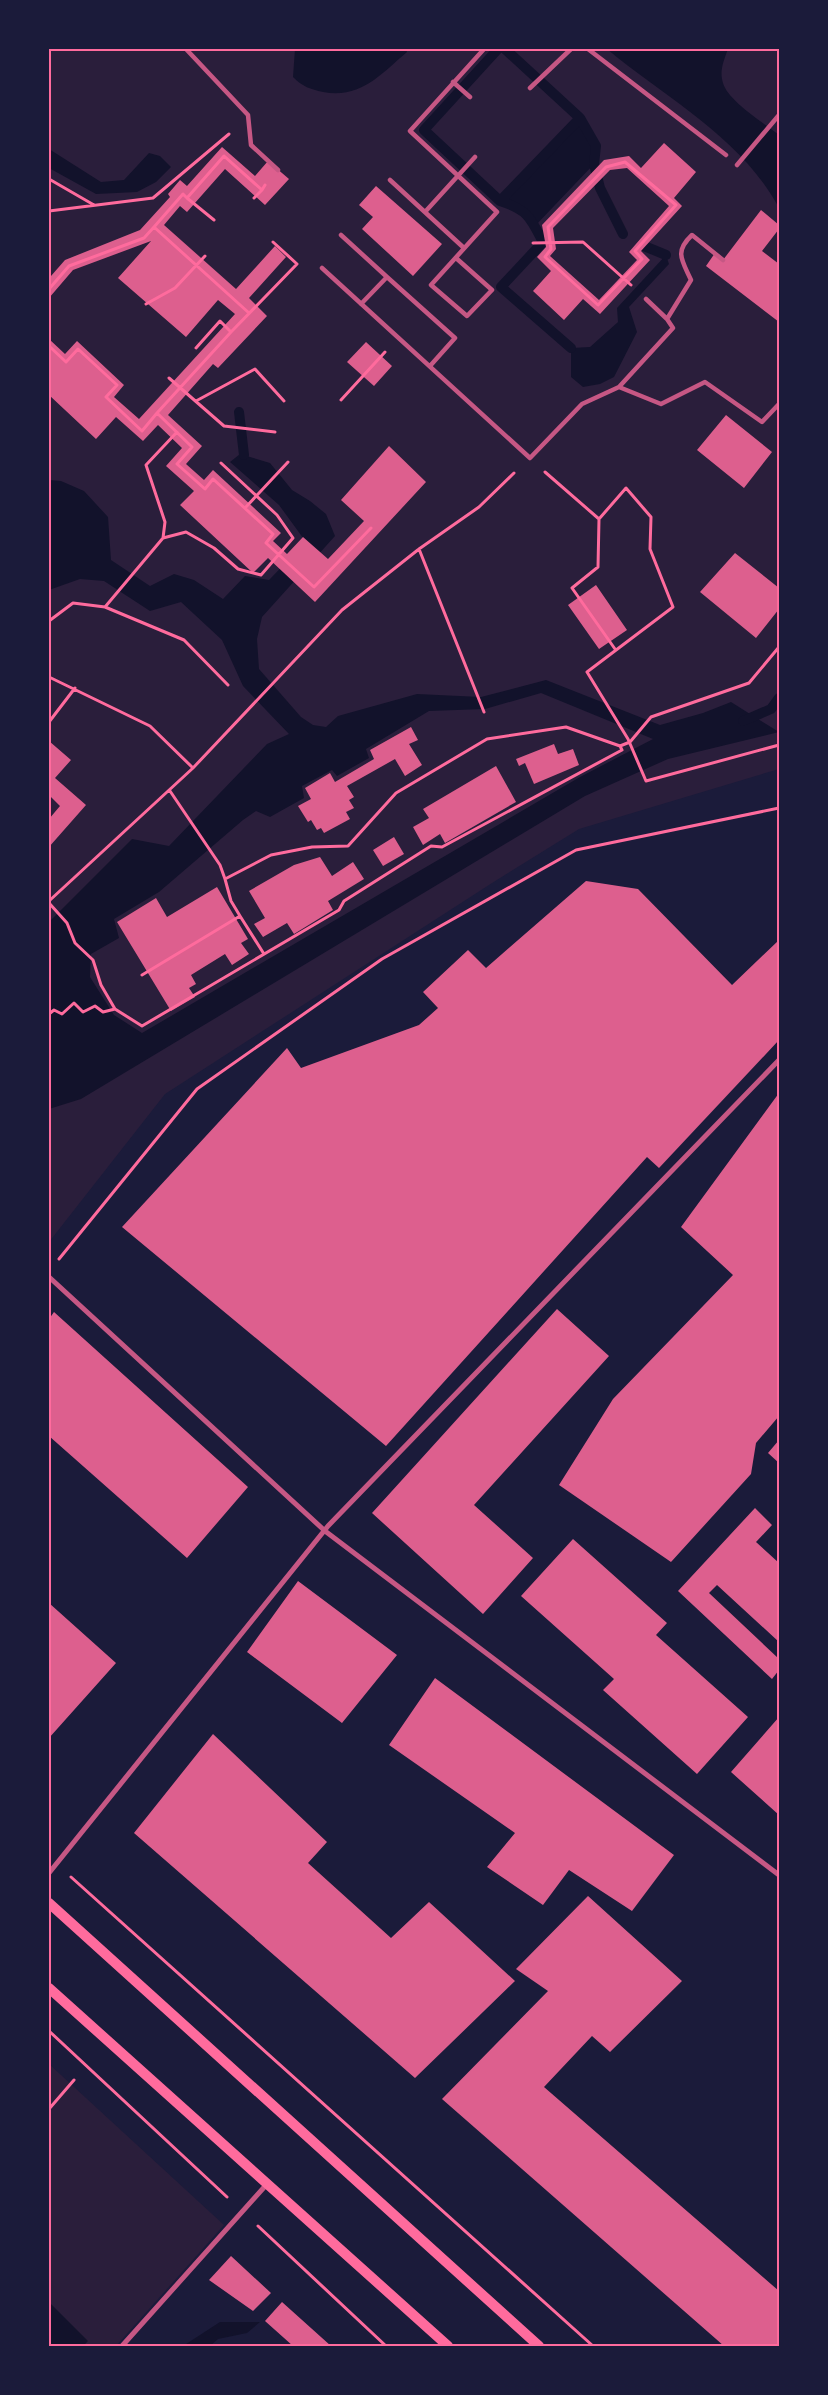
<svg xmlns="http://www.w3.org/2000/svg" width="828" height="2395" font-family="'Noto Sans',sans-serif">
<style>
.green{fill:#2a1e3b}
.water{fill:#12122b;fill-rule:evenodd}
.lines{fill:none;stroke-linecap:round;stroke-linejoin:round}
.stream{stroke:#12122b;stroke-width:10}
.building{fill:#dd5f8e;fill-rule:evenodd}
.path{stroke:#ff6b9d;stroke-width:3}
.pedestrian{stroke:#c65784;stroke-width:4.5}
.minor{stroke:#c65784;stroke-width:5}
.secondary{stroke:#ff6b9d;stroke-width:10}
.neatline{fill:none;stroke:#ff6b9d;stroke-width:2}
</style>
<rect width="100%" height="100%" fill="#1b1b3a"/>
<path class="green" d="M49,49H779V769L579,829L492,883L165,1094L49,1242Z
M49,2064L224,2225L116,2346H49Z"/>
<path class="water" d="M295,49H406L407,52C381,74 361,99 323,92C310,89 303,87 293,77Z
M607,49H728C724,60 719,71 723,83C728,101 764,123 779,135V208C741,137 667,99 607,49Z
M580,118L596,146L594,164L535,226L520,207L500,201Z
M49,149L101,182L124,180L149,153L160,156L171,167L156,182L137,192L96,194L49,168Z
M666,255L669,264L629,307L637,332L614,377L600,384L583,387L571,377V348L590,347L618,322L617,308Z
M240,454L270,463L292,490L310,501L326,514L335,536L262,617L257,639L259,669L301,717L313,725L326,727L338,716L417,694L481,697L546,680L660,725L703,713L731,702L779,732L668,759L585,796L81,1099L49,1109V922L132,839L169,846L267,744L289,734L243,686L222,640L181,602L150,611L104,581L80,579L49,590V480L61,481L84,491L108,517L111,560L150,586L174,574L194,580L223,599L245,576L269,580L306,542L279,505L230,462ZM541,693L653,739L580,777L142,1033L114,1015L90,977L91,954L119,938L114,919L159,892L243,820L256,811L270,817L304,798L302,786L332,770L337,776L369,758L366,749L429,711L485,709Z
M49,2302L88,2341L83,2346H49Z
M220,2322H260L247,2333L218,2339L210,2346H183Z"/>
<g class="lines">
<path class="stream" d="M498,49L424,130L500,201L580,118L505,49
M580,118L596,146L594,164L600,188L623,234
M500,201C528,210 530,217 543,242L501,287L571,348
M644,246L666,255
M239,412L244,455
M743,721L771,709L779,698"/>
</g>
<path class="building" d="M664,143L696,172L674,198L682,206L641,251L650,260L600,314L583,299L564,320L533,291L551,271L537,257L546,247L542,225L604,160L629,156L641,168ZM627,168L669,206L629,252L637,260L599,300L550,256L556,249L553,228L610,170Z
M222,147L255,176L268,161L289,179L265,205L225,169L187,212L180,206L164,225L236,289L275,246L286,257L249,298L267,316L218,368L213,364L168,415L202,446L186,464L204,480L213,470L281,533L273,541L287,554L303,537L328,559L364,521L341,500L389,446L426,482L315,602L268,558L253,573L180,505L194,491L166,466L182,448L158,425L143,441L116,417L96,439L49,395V339L65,354L77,341L124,385L114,397L139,419L235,314L218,300L186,337L118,278L151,241L73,270L49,298V274L51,276L65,260L140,230L170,197L168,194L180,180L187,186Z
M376,186L442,244L413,276L362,229L373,217L359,205Z
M761,210L779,225V229L762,251L779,264V322L706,266L715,253L723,260Z
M366,342L392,366L374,386L347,362Z
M726,415L772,452L744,488L697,450Z
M735,553L779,588V609L756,638L700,592Z
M596,585L627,630L599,649L568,605Z
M411,727L418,740L409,744L422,765L405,776L395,759L347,786L354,797L349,800L354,808L346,812L350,819L324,833L321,828L317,830L311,820L308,822L298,806L311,799L305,788L330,773L335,782L374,759L370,750Z
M49,741L71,760L55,778L86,805L49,847V819L60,806L49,795Z
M554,744L558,754L573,749L579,765L534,784L525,763L519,766L516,759Z
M496,766L516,802L445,843L440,834L423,845L413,827L429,818L423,809Z
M394,837L404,854L383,866L373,850Z
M320,857L332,876L353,862L364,879L328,901L333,910L294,934L287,923L263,937L254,924L265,918L249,891L294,865Z
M586,881L638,889L732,985L779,940V1040L659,1168L647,1157L386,1446L122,1227L287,1048L301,1068L419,1025L438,1008L423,992L468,950L486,968Z
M217,887L248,939L241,943L249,954L232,965L225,954L191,975L196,984L189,988L195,997L171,1011L117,922L156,898L167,917Z
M779,1093V1416L756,1443L751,1474L671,1562L559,1485L613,1399L733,1275L681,1227Z
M557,1309L609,1356L474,1505L533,1558L483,1614L372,1513Z
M54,1312L248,1487L187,1558L49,1436V1319Z
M779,1440V1463L768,1453Z
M755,1508L772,1525L756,1542L779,1563V1642L717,1585L709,1593L779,1659V1670L772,1679L678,1591Z
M573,1539L667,1623L656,1635L748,1717L697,1774L603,1690L614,1679L521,1596Z
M298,1581L397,1655L342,1723L247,1652Z
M49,1603L116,1663L49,1738Z
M435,1678L674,1855L632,1911L569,1870L543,1905L487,1867L515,1833L389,1745Z
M779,1717V1815L731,1772Z
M213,1734L327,1842L308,1863L391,1938L429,1902L515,1981L415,2078L134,1833Z
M588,1896L682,1981L610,2052L592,2036L544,2087L779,2291V2346H724L442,2099L548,1991L516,1969Z
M231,2256L271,2293L253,2311L209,2280Z
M282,2302L331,2346H293L265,2321Z"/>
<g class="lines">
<path class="path" d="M625,162L676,205L635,251L642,259L598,305L545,257L551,249L548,227L606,167Z
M49,179L94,205
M187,198L214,220
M254,198L262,190
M49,211L153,198L229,134
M533,243L583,242L631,285
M49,289L69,266L144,238L154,227
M146,304L175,288L205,256
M249,313L154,227L183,194L187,198L224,156L262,190L265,185
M231,332L157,413L192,447L177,464L205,489L213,479L273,534L266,543L314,587L371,528
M49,346L66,362L78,349L117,385L106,397L142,431L157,413
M196,348L220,321L231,332L297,264L273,242
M169,378L224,426L275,432
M341,400L385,352
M196,401L255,369L284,401
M545,472L599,519L626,488L651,517L650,549L673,607L587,672L628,739L646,781L779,745
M245,508L288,462
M599,519L598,567L572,588L615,649
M163,538L165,522L146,465L177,432
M419,549L484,712
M105,607L163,538L186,532L214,548L238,569L261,575L293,538L277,515L221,463
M49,621L73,603L105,607L184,640L228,685
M49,677L150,726L193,768
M49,722L75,688
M170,791L220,865L225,879L271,855L312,847L348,846L396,793L487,739L566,727L620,746L630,742L651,717L749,683L779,647
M49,901L193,768L342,610L419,549L479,507L514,473
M49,903L67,923L75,943L93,960L101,985L115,1009L142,1026L339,910L344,901L431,846L442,847L622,750L620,746
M240,916L264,954
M142,975L240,916L231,901L225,879
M49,1014L54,1010L62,1014L74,1003L83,1012L95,1006L103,1012L115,1009
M59,1259L197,1089L382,959L576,850L779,808
M71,1877L593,2346
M49,2031L227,2197
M49,2109L74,2080
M258,2226L386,2346"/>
<path class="pedestrian" d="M186,49L248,115L251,145L278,170
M588,49L726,155
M453,82L470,97
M530,88L571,49
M737,165L779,115
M390,180L464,248
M425,212L475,157
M341,235L387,277
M456,258L492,290L467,316L431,285L497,212L410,131L484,49
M322,268L530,458L582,404L619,387L661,404L705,382L762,422L779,404
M646,299L667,319
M361,304L387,277L455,338L430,366
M619,387L673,328L667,319L691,280C682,260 674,252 692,235L723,260"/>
<path class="minor" d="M49,1277L325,1531L779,1875
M49,1873L328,1526L779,1060
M122,2346L267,2184"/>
<path class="secondary" d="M49,1903L539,2346
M49,1988L448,2346"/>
</g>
<rect width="828" height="2395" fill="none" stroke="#1b1b3a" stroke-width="100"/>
<rect x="50" y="50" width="728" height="2295" class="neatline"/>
</svg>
